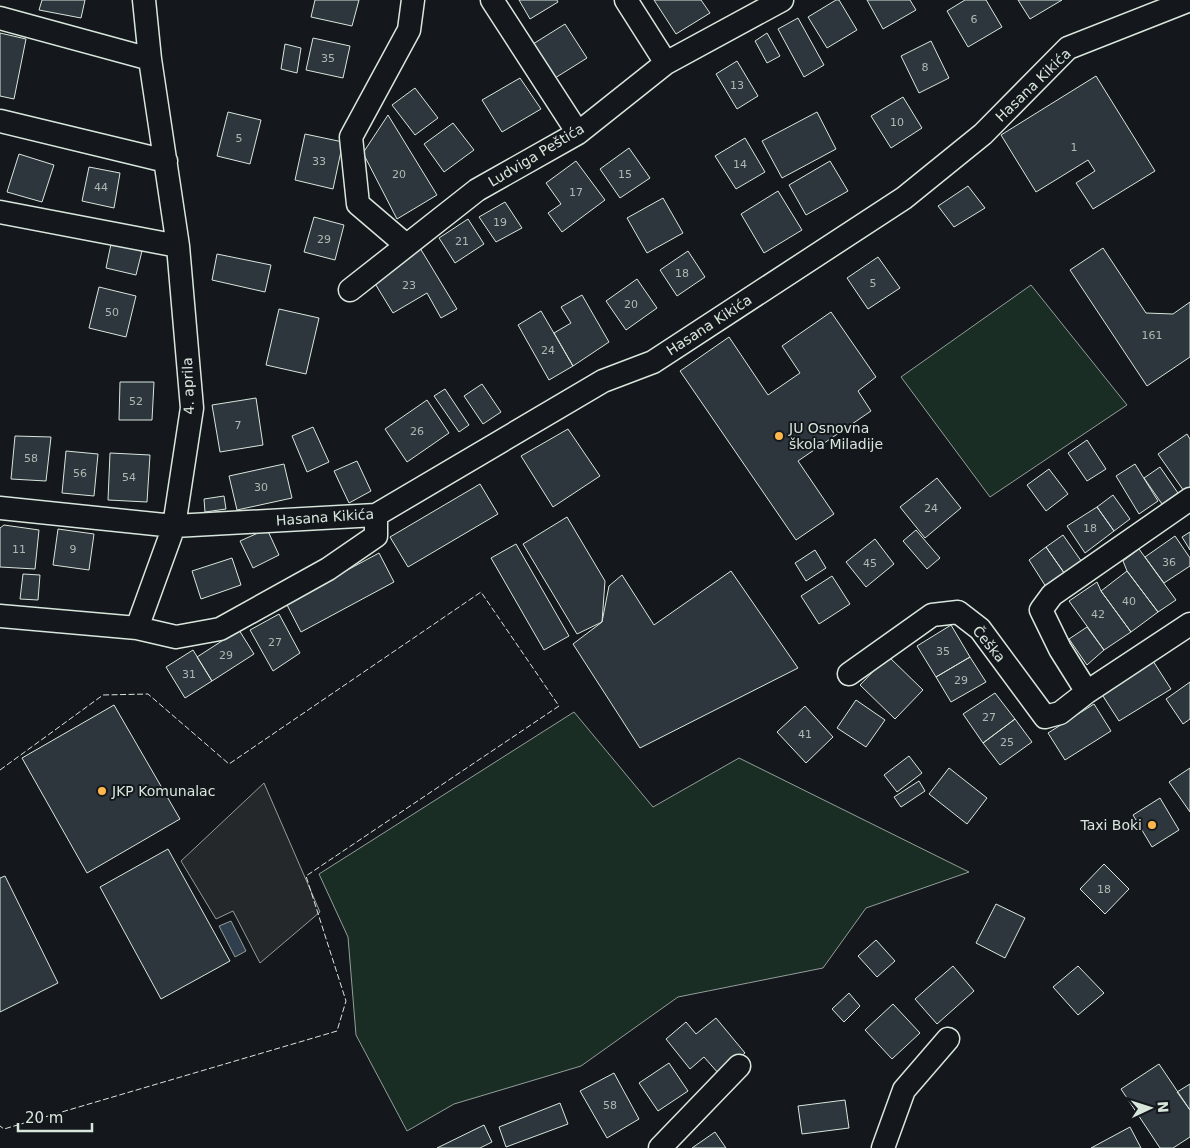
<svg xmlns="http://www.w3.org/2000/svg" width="1190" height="1148" font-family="'DejaVu Sans',sans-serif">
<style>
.green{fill:#1a2d24;stroke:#939e99}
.parking{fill:#24282b;stroke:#939e99}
.water{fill:#2f3f4d;stroke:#939e99}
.building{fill:#2c363c;stroke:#d8e6dc}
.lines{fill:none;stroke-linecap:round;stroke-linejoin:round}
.minor-casing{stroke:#d8e6dc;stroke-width:25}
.minor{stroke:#14181c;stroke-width:22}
.fence{stroke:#d8e6dc;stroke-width:1;stroke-dasharray:6 2.5;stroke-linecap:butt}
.poi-dot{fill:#ffb74d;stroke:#14181c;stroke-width:2}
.labels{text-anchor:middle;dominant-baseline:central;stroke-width:4;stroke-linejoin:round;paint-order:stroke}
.number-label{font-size:11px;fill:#adbab4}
.street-label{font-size:14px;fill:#d8e6dc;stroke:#14181c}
.poi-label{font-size:14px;fill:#d8e6dc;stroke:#14181c;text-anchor:start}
</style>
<rect width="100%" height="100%" fill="#14181c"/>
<path class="green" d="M1031,285L1127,405L990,497L901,377Z
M574,712L653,807L739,758L969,872L866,908L823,968L678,997L581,1066L454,1104L407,1131L356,1035L348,937L319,874Z"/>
<path class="parking" d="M264,783L320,912L260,963L233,911L216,919L181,861Z"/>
<path class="water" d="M231,921L246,951L235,957L219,926Z"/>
<path class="building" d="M42,0H85L81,18L39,10Z
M315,0H359L352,26L311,17Z
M519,0H557L558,2L530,19Z
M654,0H701L710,13L676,34Z
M836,0H839L857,30L827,48L808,17Z
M867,0H910L916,10L883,29Z
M965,0H986L1002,27L968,47L947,11Z
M1018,0H1062L1030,19Z
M798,18L824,65L804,77L778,29Z
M565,24L587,58L555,78L533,44Z
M0,33L26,39L14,99L0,96Z
M767,33L780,56L767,63L755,41Z
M313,38L350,46L343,78L306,70Z
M931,41L949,78L919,93L901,56Z
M285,44L301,48L297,73L281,69Z
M737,61L758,96L737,109L716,74Z
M1096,76L1155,171L1093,209L1076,183L1095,171L1088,160L1036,192L1001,135Z
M520,78L541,109L502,132L482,100Z
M415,88L438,118L415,135L392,105Z
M903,97L922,128L891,148L871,116Z
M228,112L261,120L250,164L217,156Z
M817,112L836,149L782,178L762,141Z
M388,115L437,195L397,219L363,153Z
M453,123L474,150L444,172L424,144Z
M305,134L343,142L333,189L295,180Z
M745,138L765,172L736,189L715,156Z
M629,148L650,178L620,198L600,169Z
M19,154L54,165L42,202L7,192Z
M576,161L605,200L562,232L548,213L561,204L546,183Z
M830,161L848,191L806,215L789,185Z
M89,167L120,173L114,208L82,201Z
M968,186L985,208L954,227L938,206Z
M778,191L802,230L764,253L741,214Z
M663,198L683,233L647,253L627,218Z
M505,202L522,228L496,242L479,217Z
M314,217L344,225L335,260L304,252Z
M468,219L484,244L455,263L439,238Z
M111,244L142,251L136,275L106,268Z
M420,248L457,309L441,318L427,293L393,313L371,277Z
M1103,248L1146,313L1173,314L1190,302V357L1147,386L1070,270Z
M688,251L705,277L677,296L660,270Z
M217,254L271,265L265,292L212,280Z
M878,257L900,288L868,309L847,278Z
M637,279L657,308L626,330L606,301Z
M99,287L136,296L126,337L89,328Z
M582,295L609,342L573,366L554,333L571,323L561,307Z
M279,309L319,318L306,374L266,365Z
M541,311L573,366L549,380L518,325Z
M831,312L876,377L858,391L871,411L798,461L834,514L796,540L680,371L729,337L768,395L800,373L782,346Z
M120,382H154L152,420H119Z
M482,384L501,412L483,424L464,396Z
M445,389L469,425L459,432L434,396Z
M256,398L263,445L220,452L212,405Z
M427,400L449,433L407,462L385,429Z
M313,427L329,462L307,472L292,436Z
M568,429L600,476L553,507L521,456Z
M1187,434L1190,439V491L1186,494L1158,454Z
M15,436L51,437L46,481L11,479Z
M1087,440L1106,469L1087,481L1068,453Z
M66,451L98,454L94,496L62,493Z
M110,453L150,455L147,502L108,500Z
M357,461L371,491L349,503L334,471Z
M284,464L292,498L237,510L229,476Z
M1135,464L1158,501L1139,514L1116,476Z
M1160,467L1178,493L1162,504L1144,478Z
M1049,469L1068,494L1046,511L1027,485Z
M937,478L961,508L925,538L900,507Z
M480,484L498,514L408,567L390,537Z
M1113,495L1130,519L1114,531L1097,507Z
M224,496L226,509L205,512L204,499Z
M1097,507L1114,531L1085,553L1067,526Z
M567,517L605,581L602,622L577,634L523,544Z
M4,525L39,530L35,569L0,567V528Z
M58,529L94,534L89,570L53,565Z
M267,529L279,555L253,568L240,541Z
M916,530L940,558L927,569L903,541Z
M1190,532V550L1182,537Z
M1063,535L1084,565L1067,577L1046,547Z
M1175,536L1190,558V566L1164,583L1145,557Z
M875,539L894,564L866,587L846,562Z
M516,544L569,636L544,650L491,558Z
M1046,547L1067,577L1048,590L1029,560Z
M1139,549L1176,600L1158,612L1127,571L1123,561Z
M815,550L826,568L806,581L795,563Z
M379,553L394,582L301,632L286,603Z
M232,558L241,585L201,599L192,571Z
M731,571L798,668L640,748L573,644L602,622L609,586L622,575L654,625Z
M1127,571L1158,612L1131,632L1101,591Z
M23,574L40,575L38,600L20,599Z
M832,576L850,604L819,624L801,596Z
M1097,582L1101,591L1131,632L1104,650L1069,601Z
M279,614L300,653L273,671L250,630Z
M951,625L970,657L936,677L917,646Z
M1087,627L1104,650L1087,665L1069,639Z
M239,630L254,654L212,681L197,657Z
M193,650L212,681L185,698L166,667Z
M888,656L923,690L895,719L860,685Z
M970,657L986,682L951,702L936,677Z
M1153,661L1171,689L1119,721L1101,693Z
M1190,682V719L1183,724L1166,699Z
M995,693L1015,719L983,743L963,714Z
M856,700L885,720L866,747L837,728Z
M1094,704L1111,731L1065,760L1048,733Z
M114,705L180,819L87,873L22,758Z
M805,706L833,737L806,763L777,732Z
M1015,719L1032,742L1000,765L983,743Z
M909,756L922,773L897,792L884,775Z
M949,768L987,798L967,824L929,794Z
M1190,768V812L1169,782Z
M919,781L925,791L901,807L894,797Z
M1160,798L1179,830L1152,847L1133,815Z
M168,849L230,961L161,999L100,887Z
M1104,864L1129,889L1105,914L1080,889Z
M5,876L58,983L0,1012V878Z
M996,904L1025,918L1005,958L976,943Z
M876,940L895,961L877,977L858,956Z
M953,966L974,991L937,1024L915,999Z
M1078,966L1104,993L1078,1015L1053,987Z
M849,993L860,1006L844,1022L832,1009Z
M893,1004L920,1033L892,1059L865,1030Z
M716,1018L745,1053L719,1074L704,1057L690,1069L666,1039L686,1022L696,1034Z
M669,1063L688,1091L658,1111L639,1083Z
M1159,1064L1190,1110V1137L1173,1148H1160L1121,1089Z
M614,1073L639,1119L607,1138L580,1091Z
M1190,1084V1110L1177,1092Z
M845,1100L849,1128L802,1134L798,1106Z
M560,1103L568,1124L506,1147L499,1127Z
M484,1125L492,1142L480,1148H437Z
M1130,1127L1141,1148H1091Z
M715,1132L726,1148H692Z"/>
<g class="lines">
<g class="minor-casing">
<path id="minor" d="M492,0L578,133
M626,0L666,63
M0,18L150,59
M0,121L166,161
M0,212L178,246
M406,245L358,204L351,137L409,30L413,0
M350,290L477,190L578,133L666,63L782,0
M1190,499L1052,595L1041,610L1060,649L1087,692L1190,624
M0,508L174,526L376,515L603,381L653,362L904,198L983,134L1068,48L1190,0
M0,616L137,628L174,526L192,408L178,246L150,59L144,0
M137,628L176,637L220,629L328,569L376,536V515
M849,674L932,615L958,612L980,629L1045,717L1060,713L1087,692
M660,1148L739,1066
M883,1148L904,1090L948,1039"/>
</g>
<use href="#minor" class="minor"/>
<path class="fence" d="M0,770L103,695L148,694L229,764L481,592L559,706L306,876L346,1001L337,1031L4,1129L0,1126"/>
</g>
<g class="poi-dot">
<circle cx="779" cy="436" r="5"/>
<circle cx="102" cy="791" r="5"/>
<circle cx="1152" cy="825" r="5"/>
</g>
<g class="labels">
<g class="number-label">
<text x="974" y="19">6</text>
<text x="328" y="58">35</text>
<text x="925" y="67">8</text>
<text x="737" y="85">13</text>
<text x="897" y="122">10</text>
<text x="239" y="138">5</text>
<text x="1074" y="147">1</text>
<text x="319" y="161">33</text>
<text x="740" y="164">14</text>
<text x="399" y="174">20</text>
<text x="625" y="174">15</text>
<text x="101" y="187">44</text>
<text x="576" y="192">17</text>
<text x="500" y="222">19</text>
<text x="324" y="239">29</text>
<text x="462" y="241">21</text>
<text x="682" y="273">18</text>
<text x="873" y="283">5</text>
<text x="409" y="285">23</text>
<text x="631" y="304">20</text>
<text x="112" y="312">50</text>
<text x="1152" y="335">161</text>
<text x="548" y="350">24</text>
<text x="136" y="401">52</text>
<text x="238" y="425">7</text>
<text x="417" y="431">26</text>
<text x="31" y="458">58</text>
<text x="80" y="473">56</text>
<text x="129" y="477">54</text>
<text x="261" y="487">30</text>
<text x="931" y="508">24</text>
<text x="1090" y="528">18</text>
<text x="19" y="549">11</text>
<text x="73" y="549">9</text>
<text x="1169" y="562">36</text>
<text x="870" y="563">45</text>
<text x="1129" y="601">40</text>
<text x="1098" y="614">42</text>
<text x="275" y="642">27</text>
<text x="943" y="651">35</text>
<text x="226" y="655">29</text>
<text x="189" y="674">31</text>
<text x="961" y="680">29</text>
<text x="989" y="717">27</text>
<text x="805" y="734">41</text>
<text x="1007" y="742">25</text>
<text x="1104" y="889">18</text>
<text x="610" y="1105">58</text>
</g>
<g class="street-label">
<text transform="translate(1033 85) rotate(-44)">Hasana Kikića</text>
<text transform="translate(536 155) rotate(-31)">Ludviga Peštića</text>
<text transform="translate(709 325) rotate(-33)">Hasana Kikića</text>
<text transform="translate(188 386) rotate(-92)">4. aprila</text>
<text transform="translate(325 517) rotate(-4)">Hasana Kikića</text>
<text transform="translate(989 644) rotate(50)">Češka</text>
</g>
<g class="poi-label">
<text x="789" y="428">JU Osnovna<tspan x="789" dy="16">škola Miladije</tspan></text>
<text x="112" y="791">JKP Komunalac</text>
<text x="1142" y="825" text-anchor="end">Taxi Boki</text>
</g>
</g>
<g transform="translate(1150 1108) rotate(86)" stroke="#14181c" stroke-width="4" paint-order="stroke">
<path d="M0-4L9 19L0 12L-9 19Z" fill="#d8e6dc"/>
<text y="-8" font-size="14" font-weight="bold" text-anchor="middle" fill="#d8e6dc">N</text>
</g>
<path d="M18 1123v8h74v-8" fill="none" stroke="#d8e6dc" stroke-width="2.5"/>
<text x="25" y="1123" font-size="15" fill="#d8e6dc" stroke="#14181c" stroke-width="4" paint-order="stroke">20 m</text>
</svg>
